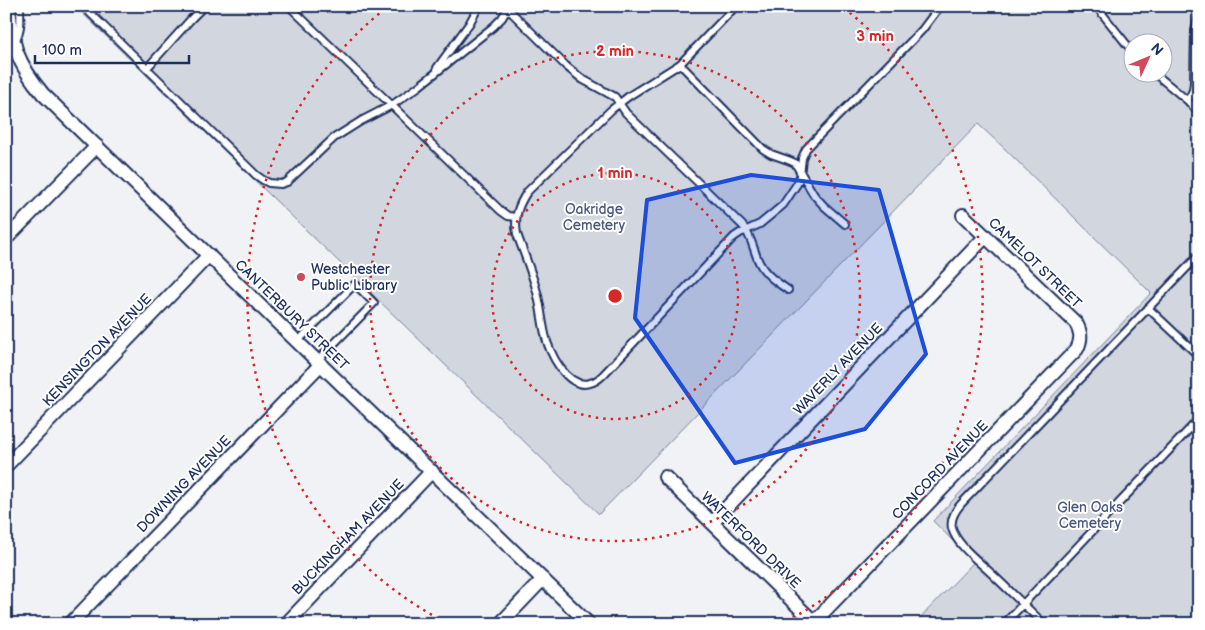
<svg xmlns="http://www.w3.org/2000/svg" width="1205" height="630" font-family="'Balsamiq Sans',sans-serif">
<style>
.green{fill:#d2d6df;stroke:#76829e;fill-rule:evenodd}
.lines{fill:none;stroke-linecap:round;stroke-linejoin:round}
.lane-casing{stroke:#1b2f5e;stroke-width:10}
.street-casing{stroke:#1b2f5e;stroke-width:16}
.lane{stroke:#fff;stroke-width:6}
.street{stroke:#fff;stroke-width:12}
.marked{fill:#1d4ed8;fill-opacity:0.2;stroke:#1d4ed8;stroke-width:4;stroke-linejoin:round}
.ring{fill:none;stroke:#d62828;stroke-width:2.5;stroke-dasharray:2.5 5}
.poi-dot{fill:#d1495b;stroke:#fff;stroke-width:2}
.labels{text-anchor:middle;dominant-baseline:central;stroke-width:4;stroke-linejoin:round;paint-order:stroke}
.park-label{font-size:14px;fill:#49597e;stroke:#fff}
.street-label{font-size:14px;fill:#1b2f5e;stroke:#fff}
.poi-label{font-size:14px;fill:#1b2f5e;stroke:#fff;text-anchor:start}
.centre{fill:#d62828;stroke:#fff;stroke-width:2.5}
.ring-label{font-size:15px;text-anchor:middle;font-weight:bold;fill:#d62828;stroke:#fff;stroke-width:4;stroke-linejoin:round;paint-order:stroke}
</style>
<rect width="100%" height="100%" fill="#f1f2f5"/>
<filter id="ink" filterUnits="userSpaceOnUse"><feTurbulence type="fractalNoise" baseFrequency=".02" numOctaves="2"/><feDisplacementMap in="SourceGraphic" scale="10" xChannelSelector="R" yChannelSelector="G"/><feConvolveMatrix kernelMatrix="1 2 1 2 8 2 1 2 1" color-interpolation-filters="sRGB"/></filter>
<g filter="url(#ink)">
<path class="green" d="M75,6H1199V624H920L917,621L974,562L933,521L1151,293L1004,148L978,124L599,514ZM1132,42H1162V72H1132Z"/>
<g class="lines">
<g class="lane-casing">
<path id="lane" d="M83,6L256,175L263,180L269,183L281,184L287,182L334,138L361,121L392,105L418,87L493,27L502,18L509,6
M289,6L501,211L508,216L516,217
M736,6L680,64L629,96L611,110L527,192C518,206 514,217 517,234C524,254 533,275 538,296C541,309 542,321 545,334C548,351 567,390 590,383C595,382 599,379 603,375L734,237L740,233L760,224L783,205L797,184L800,176L802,158L806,149L922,30L937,10L941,6
M1096,6L1132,51
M508,9L566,66L582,79L615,97L626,113L742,225C752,236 753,250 759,262C765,275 777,282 788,290
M16,40C22,29 20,18 20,6
M680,64L763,149L771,154L788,160L795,163L814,195L824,206L845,224
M147,68L192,18L204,6
M437,68L469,24L479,6
M1153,72L1188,101L1199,113
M1188,101L1193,90L1194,82L1195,31L1199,15
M1148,308L1199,356
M298,341L355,284L374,303L317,361
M1004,624L1199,419
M1044,624C1027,608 1010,591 993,575C981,563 956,545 952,528C950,519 955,511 961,504L1199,255"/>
</g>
<g class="street-casing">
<path id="street" d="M9,6C12,46 17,63 43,94L317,361L589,624
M6,239L97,146
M6,466L209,255
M665,477L816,624
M712,523L986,236
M814,622L1077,349C1082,339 1081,332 1076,323L963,215
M70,624L321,364
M286,624L432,471
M500,624L543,579"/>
</g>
<use href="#lane" class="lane"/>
<use href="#street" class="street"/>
</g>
</g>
<path class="marked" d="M751,175L879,190L926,354L865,429L735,463L635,318L647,200Z"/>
<g class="ring">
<circle cx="615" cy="296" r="123"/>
<circle cx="615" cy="296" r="245"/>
<path d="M445 622A368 368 0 0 1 386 8M844 8A368 368 0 0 1 785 622"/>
</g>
<circle class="poi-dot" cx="301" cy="277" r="5"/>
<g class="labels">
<g class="park-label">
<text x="594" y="209">Oakridge<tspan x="594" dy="16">Cemetery</tspan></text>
<text x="1090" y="507">Glen Oaks<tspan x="1090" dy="16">Cemetery</tspan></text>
</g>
<g class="street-label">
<text transform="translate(1035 263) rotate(44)">CAMELOT STREET</text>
<text transform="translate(292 315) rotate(44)">CANTERBURY STREET</text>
<text transform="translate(97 350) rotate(-46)">KENSINGTON AVENUE</text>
<text transform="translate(838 369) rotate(-46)">WAVERLY AVENUE</text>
<text transform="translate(940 470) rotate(-46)">CONCORD AVENUE</text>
<text transform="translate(184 484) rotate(-46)">DOWNING AVENUE</text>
<text transform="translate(348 537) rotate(-46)">BUCKINGHAM AVENUE</text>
<text transform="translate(751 540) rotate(44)">WATERFORD DRIVE</text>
</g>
<g class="poi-label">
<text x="311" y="269">Westchester<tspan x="311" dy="16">Public Library</tspan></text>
</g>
</g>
<circle cx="615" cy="296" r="8" class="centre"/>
<g class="ring-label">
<text x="875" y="41">3 min</text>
<text x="615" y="56">2 min</text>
<text x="615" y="178">1 min</text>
</g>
<rect width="1205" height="630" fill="none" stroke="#fff" stroke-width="25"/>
<rect x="12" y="12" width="1180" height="605" fill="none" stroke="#1b2f5e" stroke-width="2" filter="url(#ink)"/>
<g transform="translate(1148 58) rotate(46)"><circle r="24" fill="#ffffff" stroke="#a4acbf"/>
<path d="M0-4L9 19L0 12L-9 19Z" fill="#d1495b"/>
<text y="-8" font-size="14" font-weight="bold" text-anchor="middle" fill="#1b2f5e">N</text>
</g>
<path d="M35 55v8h154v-8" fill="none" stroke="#1b2f5e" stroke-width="2.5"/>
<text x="42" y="55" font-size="15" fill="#1b2f5e" stroke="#ffffff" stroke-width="4" paint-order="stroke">100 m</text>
</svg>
